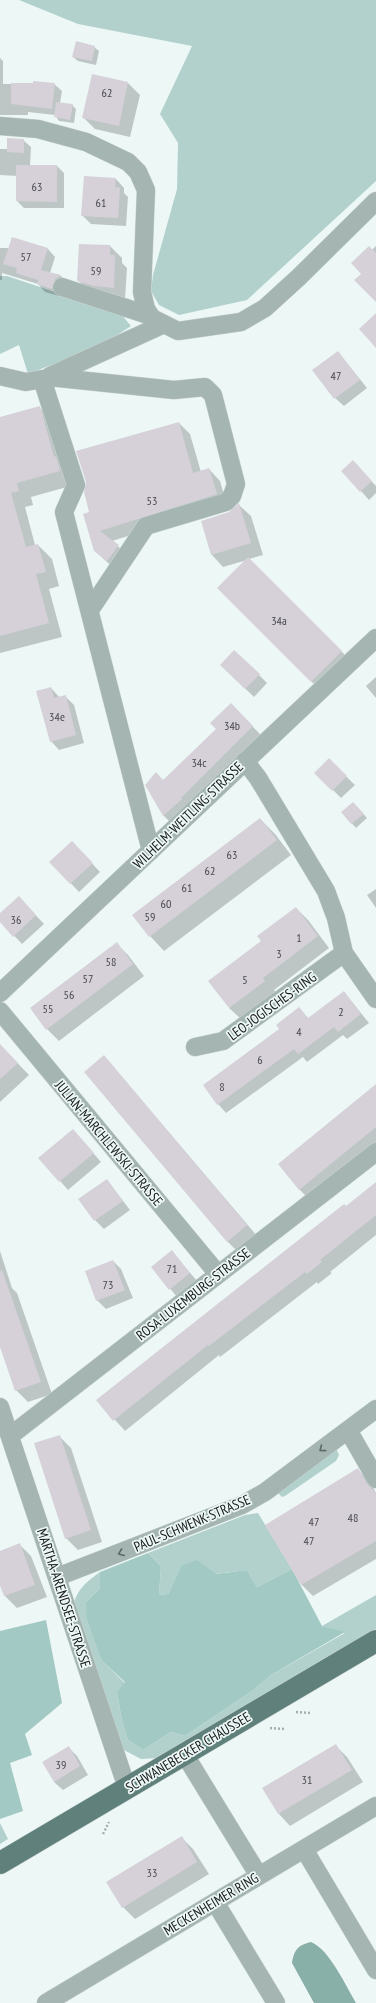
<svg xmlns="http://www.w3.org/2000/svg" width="376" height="2003" font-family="'PT Sans Narrow',sans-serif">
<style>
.green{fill:#b2d1cc}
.forest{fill:#a2c9c3}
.water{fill:#88afa8}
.shadow{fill:#0003}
.building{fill:#d6d1d9}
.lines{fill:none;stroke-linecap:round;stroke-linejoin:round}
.minor-casing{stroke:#cbd4d3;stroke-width:19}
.major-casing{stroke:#cbd4d3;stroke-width:23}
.path{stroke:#a5aeac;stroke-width:2.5;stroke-dasharray:2 2;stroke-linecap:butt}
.minor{stroke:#a4b5b2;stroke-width:18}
.major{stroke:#60807b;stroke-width:22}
.oneway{stroke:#5d6866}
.labels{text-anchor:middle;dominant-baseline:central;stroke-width:3.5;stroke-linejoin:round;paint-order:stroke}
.number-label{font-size:12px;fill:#46484a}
.street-label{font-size:14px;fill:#161a1a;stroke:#edf8f6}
</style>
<rect width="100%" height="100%" fill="#edf8f6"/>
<path class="green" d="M19,0H376V181L247,300L179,315L159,305L151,291L153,275L177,189L178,143L160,114L192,46L78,24Z
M0,276H7L121,314L131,326L102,345L28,374L19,345L0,354Z
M336,1448L339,1455L336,1461L285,1496L282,1497L278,1493Z
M258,1513L292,1569L257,1587L247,1570L215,1574L181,1566L168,1594L159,1595L161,1566L148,1553L245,1515Z
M100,1572V1588L86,1602L102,1661L125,1683L117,1692L122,1721L128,1740L143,1750L171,1732L185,1736L252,1691L271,1675L345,1633L322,1626L376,1595V1629L160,1758L141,1759L122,1749L73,1606C77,1589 86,1582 100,1572Z
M0,1823L8,1839L0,1844Z"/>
<path class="forest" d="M148,1553L161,1566L159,1595L168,1594L181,1566L197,1560L216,1574L247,1570L257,1587L292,1569L322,1626L345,1632L271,1675L252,1691L185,1736L171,1732L143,1750L128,1740L122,1721L117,1692L125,1682L102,1661L87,1619L86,1602L100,1588V1572Z
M46,1620L62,1703L25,1734L32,1755L10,1763L23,1811L0,1819V1631Z"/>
<path class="water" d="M311,1942C329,1949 346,1986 356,2003H314L292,1963C294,1950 298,1945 311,1942Z"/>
<path class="shadow" d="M94,47L99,51L96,65L78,61L73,57Z
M0,58L3,61V84H54L62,91L60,103L72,105L76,109L74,123L59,121L55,115L28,112V115H0Z
M128,83L140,95L130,137L95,129L83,117Z
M23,140L31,147L30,166H57L64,173V208H24L17,201V176L0,175V149H8Z
M116,179L124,188V193L128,197L126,226L91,224L82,215Z
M13,238L48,249L55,257L50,273L61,276L68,283L62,287L59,296L45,292L38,284L2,273V280H0V248H10Z
M80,245L110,246L122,258V263L127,268L125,299L90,292L78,280Z
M376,246V289L372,250Z
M338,352L367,388L344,406L335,398Z
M39,407L53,421L74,485L31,497L33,505L25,507L35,545H38L52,559L59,586L49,589L62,637L0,653V418Z
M179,423L190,434L201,472L209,469L220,481L227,505L112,541L130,557L118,572L95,551L90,513Z
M361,470L376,486V493L369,500L361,491Z
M239,505L251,516L263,555L249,559L356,666L326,696L218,588L247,560L223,567L212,555L230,513Z
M221,665L259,675L267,683L254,697Z
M376,677V698L366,686Z
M51,688L60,698L65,696L74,705L84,743L59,750L51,741Z
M231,705L261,735L172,824L164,816L146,785L163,781L217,729Z
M329,760L355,785L341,798L316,773Z
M357,807L367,818L356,828L342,812Z
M260,819L275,834L291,855L164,951L150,936Z
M72,842L100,872L79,892L51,862Z
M376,889V908L367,895Z
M27,906L44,924L22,944L0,921V915Z
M296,908L308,920L329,948L274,990L276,993L241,1019L229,1008L262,941Z
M117,944L128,955L144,976L59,1041L47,1029Z
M344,992L369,1023L347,1039L343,1035L307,1062L303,1057L226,1113L218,1104L299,1008L309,1019Z
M0,1045L29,1075L0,1102Z
M104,1056L258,1237L239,1253L227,1241Z
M376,1086V1154L314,1204L299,1189Z
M73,1130L101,1162L68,1190L40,1158Z
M107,1180L130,1210L104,1229L95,1220Z
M376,1191V1235L330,1272L332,1273L318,1284L317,1282L220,1357L219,1355L125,1431L97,1400L347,1207Z
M0,1251L12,1288L17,1293L52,1394L28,1402L16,1390L0,1345Z
M172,1252L198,1282L178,1298L152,1267Z
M113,1261L121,1269L133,1298L106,1309L97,1300Z
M59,1436L71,1448L102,1542L78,1550L66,1538Z
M358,1470L370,1482L376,1493V1559L313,1596L301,1584Z
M19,1544L31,1556L47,1597L17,1608L5,1596L0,1583V1552Z
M335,1745L347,1757L363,1782L290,1826L279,1814L263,1788Z
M68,1747L77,1756L88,1775L63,1790L54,1782Z
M181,1837L193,1849L209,1874L135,1919L123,1907Z"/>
<path class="building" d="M76,41L95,46L92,61L72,57Z
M92,74L128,82L119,126L82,118Z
M33,81L55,83L52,109L11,104V83H33Z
M56,102L73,104L70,120L54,117Z
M7,138L24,139V153L7,152Z
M16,165H57V202L16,201Z
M84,176L116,178L115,187L120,188L118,218L81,216Z
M12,237L48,248L41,270L61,275L55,279L52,289L37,284L41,271L38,280L16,273L17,268L3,264Z
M79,244L110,245V255H115L114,288L94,286L77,281Z
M369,246L376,253V302L354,280L361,274L351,263Z
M376,313V348L359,329Z
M338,351L360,380L334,399L312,370Z
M40,406L54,457L56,456L60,471L17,483L19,491L11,493L26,547L38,544L46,572L36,574L49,623L0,636V417Z
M179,422L193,473L209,468L217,494L100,531L119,545L107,561L94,551L83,514L89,512L84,492L86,482L76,451Z
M353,460L372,481L360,492L341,471Z
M239,503L251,543L211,555L201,521L229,512Z
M248,557L342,651L311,682L217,588Z
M234,650L260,674L245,689L220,665Z
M51,687L54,698L66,695L76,735L50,742L36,691Z
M231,703L253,726L181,798L182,799L163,816L145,785L156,772L163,780L216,729L210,723Z
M329,758L347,776L332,791L314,773Z
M353,802L364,814L351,824L341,812Z
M260,818L277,840L149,937L132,915Z
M72,841L93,863L70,884L49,862Z
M19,896L36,915L13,937L0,922V913Z
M296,907L318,936L263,978L265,981L229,1008L208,981L261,941L257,936Z
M117,942L133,964L46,1030L30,1008Z
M344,991L361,1014L338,1032L334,1027L298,1054L294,1049L217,1105L203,1085L279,1029L276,1025L299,1007L308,1018Z
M0,1044L18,1063L0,1079Z
M104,1055L247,1225L227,1242L84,1072Z
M376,1084V1127L299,1190L278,1164Z
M73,1129L94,1153L59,1182L38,1158Z
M107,1179L123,1201L94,1221L78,1199Z
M376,1182V1215L320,1260L322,1262L307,1274L305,1272L209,1346L208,1345L113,1421L96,1400L344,1204L346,1206Z
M172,1250L190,1273L169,1290L151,1267Z
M113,1260L125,1290L96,1301L85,1271Z
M2,1270L41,1382L15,1391L0,1347V1271Z
M60,1435L91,1530L65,1539L34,1443Z
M358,1468L367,1484L376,1493V1541L301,1585L265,1525Z
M20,1543L35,1585L4,1596L0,1586V1551Z
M336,1744L352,1770L278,1814L262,1788Z
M69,1746L80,1766L54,1782L42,1762Z
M182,1836L197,1862L122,1908L106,1882Z"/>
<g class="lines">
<g class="minor-casing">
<path id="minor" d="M0,126L38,129L86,142L128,162L138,172L146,190L142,292L146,309L152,318L178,331L241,322L265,308L299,277L376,201
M62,287L151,316
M0,376L26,382L42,379L76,485L64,512L151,851
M50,376L164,324
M49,377L174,390L205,387L213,395L236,484L232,496L226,502L146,526L90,610
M245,761L258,778L326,891L336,918L344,953L376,999
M0,993L376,638
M0,1011L218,1274
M195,1047L223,1041L344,953
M0,1407L127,1788
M348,1430L376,1479
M10,1436L376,1152
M57,1577L242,1505L265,1492L376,1409
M185,1755L259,1876
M304,1849L376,1970
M215,1902L276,2003
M46,2003L376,1806"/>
</g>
<g class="major-casing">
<path id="major" d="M0,1863L376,1641"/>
</g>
<path class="path" d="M296,1712L311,1713
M270,1728L284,1729
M103,1834L109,1822"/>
<use href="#minor" class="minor"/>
<use href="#major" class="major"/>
</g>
<defs><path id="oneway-chevron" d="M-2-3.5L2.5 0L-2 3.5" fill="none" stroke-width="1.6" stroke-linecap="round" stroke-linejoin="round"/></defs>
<g class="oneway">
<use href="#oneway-chevron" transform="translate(322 1449) rotate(143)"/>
<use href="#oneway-chevron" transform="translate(121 1553) rotate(159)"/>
</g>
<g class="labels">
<g class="number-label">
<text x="107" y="92">62</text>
<text x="37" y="186">63</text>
<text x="101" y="202">61</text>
<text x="26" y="256">57</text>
<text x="96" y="270">59</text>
<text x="336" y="375">47</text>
<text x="152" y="500">53</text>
<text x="279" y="620">34a</text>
<text x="57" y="716">34e</text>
<text x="232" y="725">34b</text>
<text x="199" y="762">34c</text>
<text x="232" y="854">63</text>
<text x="210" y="870">62</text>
<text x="187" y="887">61</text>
<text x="166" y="903">60</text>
<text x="150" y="916">59</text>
<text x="16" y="919">36</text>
<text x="299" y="937">1</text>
<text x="279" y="953">3</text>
<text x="111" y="961">58</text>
<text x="88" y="978">57</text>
<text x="245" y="979">5</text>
<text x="69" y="994">56</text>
<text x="48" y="1008">55</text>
<text x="341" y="1011">2</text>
<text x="299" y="1031">4</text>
<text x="260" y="1059">6</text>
<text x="222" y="1086">8</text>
<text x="172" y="1268">71</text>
<text x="108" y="1284">73</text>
<text x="353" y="1517">48</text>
<text x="314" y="1521">47</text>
<text x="309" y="1540">47</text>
<text x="61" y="1764">39</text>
<text x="307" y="1779">31</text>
<text x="152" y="1872">33</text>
</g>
<g class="street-label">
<text transform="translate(188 815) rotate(-44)">WILHELM-WEITLING-STRASSE</text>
<text transform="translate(272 1006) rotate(-36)">LEO-JOGISCHES-RING</text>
<text transform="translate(109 1143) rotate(50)">JULIAN-MARCHLEWSKI-STRASSE</text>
<text transform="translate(193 1294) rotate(-38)">ROSA-LUXEMBURG-STRASSE</text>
<text transform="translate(192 1523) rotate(-23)">PAUL-SCHWENK-STRASSE</text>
<text transform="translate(64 1598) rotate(72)">MARTHA-ARENDSEE-STRASSE</text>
<text transform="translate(188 1752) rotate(-31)">SCHWANEBECKER CHAUSSEE</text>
<text transform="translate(211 1904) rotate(-31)">MECKENHEIMER RING</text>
</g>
</g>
</svg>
